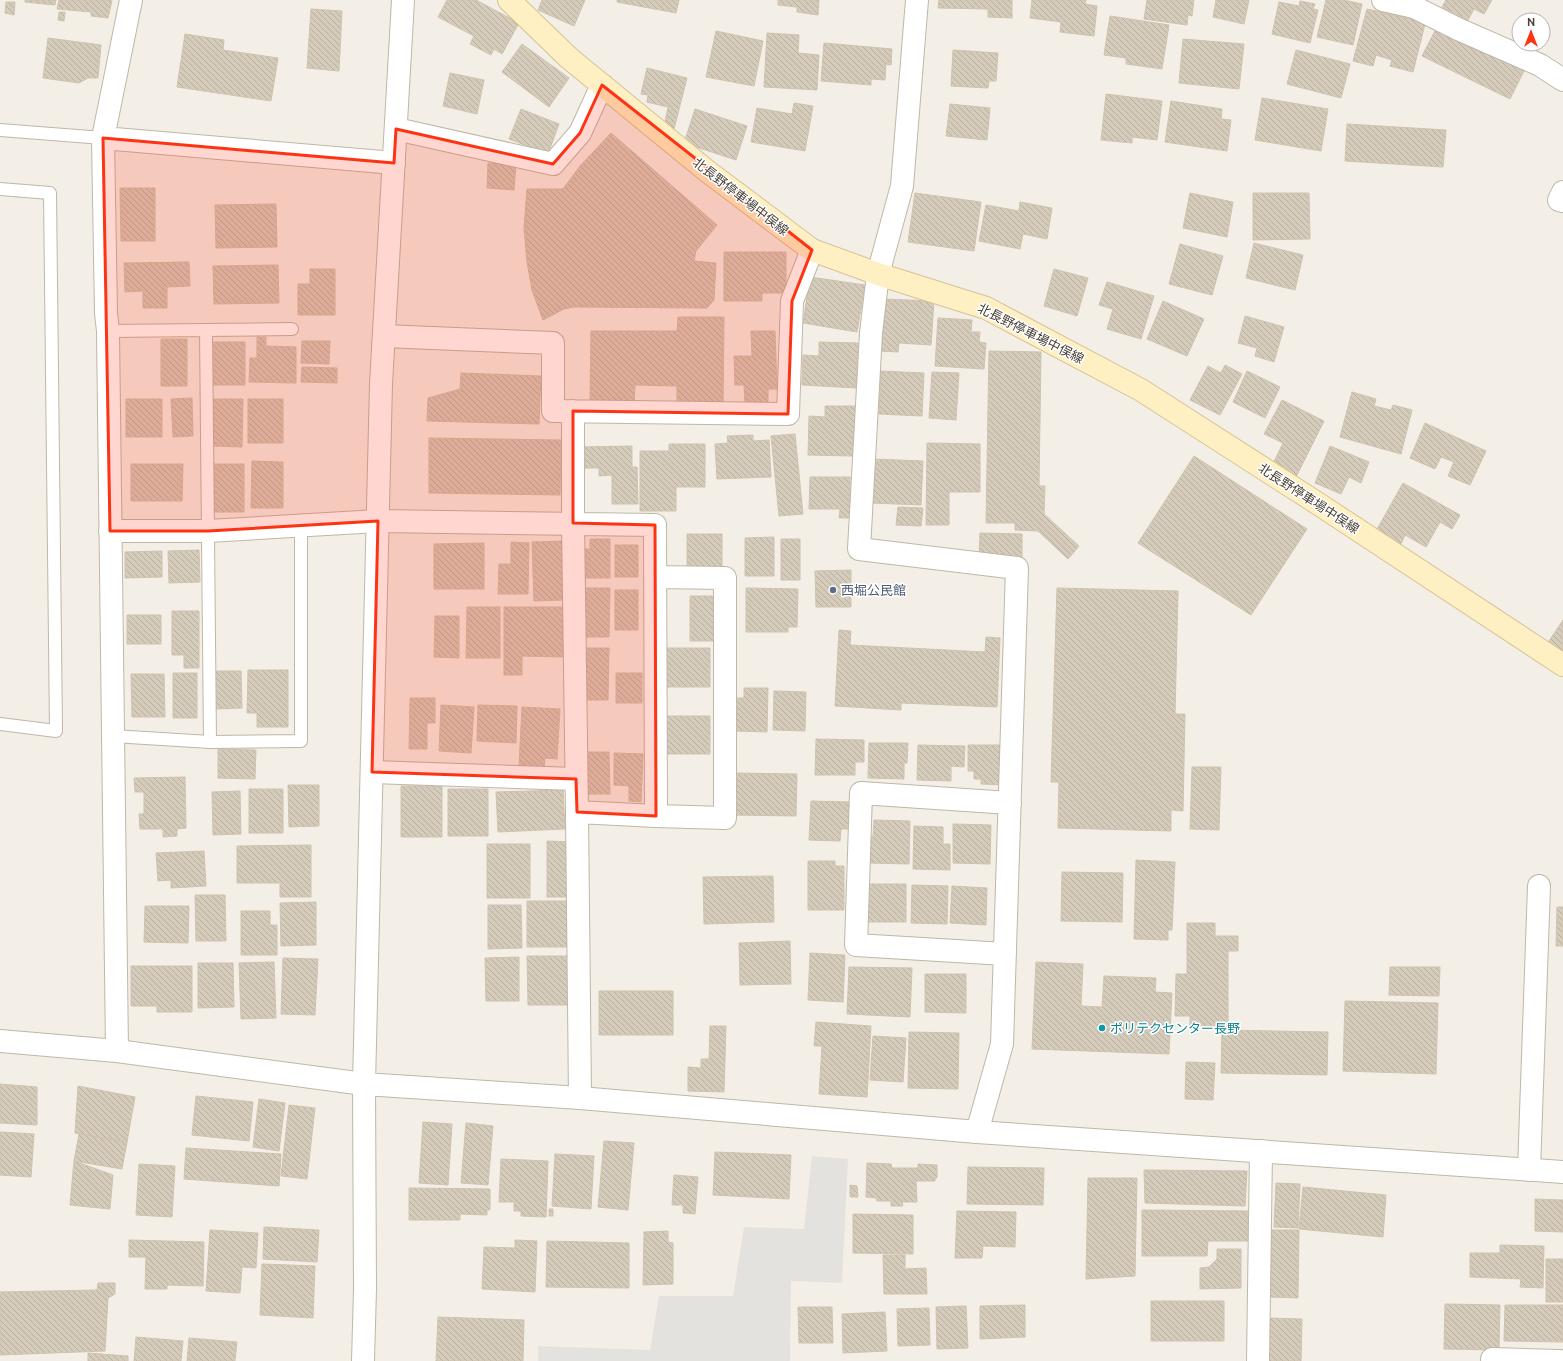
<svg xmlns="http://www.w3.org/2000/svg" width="1563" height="1361" font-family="Ubuntu,'Noto Sans JP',sans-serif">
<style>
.parking{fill:#e4e2de}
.building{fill:url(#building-back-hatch);stroke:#d0c2ae}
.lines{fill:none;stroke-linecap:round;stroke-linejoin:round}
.service-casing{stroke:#bfb7a8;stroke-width:14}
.minor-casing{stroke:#bfb7a8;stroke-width:24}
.tertiary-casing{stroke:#bfb7a8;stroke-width:24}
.secondary-casing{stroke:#d4c395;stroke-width:24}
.service{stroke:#fff;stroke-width:12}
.minor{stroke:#fff;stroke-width:22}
.tertiary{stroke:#fff;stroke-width:22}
.secondary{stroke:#fff0c4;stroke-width:22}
.marked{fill:#fd3313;fill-opacity:0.2;stroke:#fd3313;stroke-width:3;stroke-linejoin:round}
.service-dot{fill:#5c6f8a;stroke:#fff;stroke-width:1.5}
.culture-dot{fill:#0f9aa8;stroke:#fff;stroke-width:1.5}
.labels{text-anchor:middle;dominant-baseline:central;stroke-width:3;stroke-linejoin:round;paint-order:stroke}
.street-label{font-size:13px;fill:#463f35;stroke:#fff}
.service-label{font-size:13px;fill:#4e5e75;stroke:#fff;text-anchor:start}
.culture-label{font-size:13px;fill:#0d838f;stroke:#fff;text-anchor:start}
</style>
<defs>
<pattern id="building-back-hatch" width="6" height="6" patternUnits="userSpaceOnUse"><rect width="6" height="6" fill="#d5cbbb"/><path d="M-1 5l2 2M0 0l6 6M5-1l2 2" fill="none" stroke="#b8afa1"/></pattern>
</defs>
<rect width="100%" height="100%" fill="#f3efe6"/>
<path class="parking" d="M812,1156L848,1159L842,1283L791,1281L790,1361H538V1346L650,1350L659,1296H733L744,1227L804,1229Z"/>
<path class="building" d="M25,0H56L55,5L25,2Z
M59,0H112L108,18L91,16V12L57,9Z
M447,0H476L519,23L502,54L494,49L491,55L470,44L474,36L438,17Z
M542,0H585L574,26L538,10Z
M617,0H679L676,13L617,2Z
M778,0H819L818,15L797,12V7L778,5Z
M939,0H1012V18L988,17V9L938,8Z
M1032,0H1086L1085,4L1097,6L1094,36L1060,32L1061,22L1030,18Z
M1147,0H1194L1192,16L1188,15L1187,25L1144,19Z
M1216,0H1249L1244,24L1213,17Z
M1326,0H1343L1362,4L1353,45L1317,37Z
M1446,0H1492L1484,14L1474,9L1468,20L1442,7Z
M1300,1L1315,4L1313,9L1318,10L1310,43L1272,34L1279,2L1299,6Z
M6,2H15L14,15L5,13Z
M311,9L342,11L339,71L307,68Z
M1367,9L1407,18L1408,11L1427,16L1413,72L1390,66L1392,60L1376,55L1373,66L1353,61Z
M59,12H65L64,21L58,20Z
M1110,16L1169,25L1162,69L1126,64V58L1104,55Z
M1438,25L1526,67L1510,99L1422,56Z
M716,31L763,41L754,86L706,77Z
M767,33L799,35L798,53L819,55L817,90L764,87Z
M185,34L224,40L223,50L278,58L271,101L177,87Z
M48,38L101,45L98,78H88L79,83L43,78Z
M1183,39L1244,44L1239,89L1179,83Z
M824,43L892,49L891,65L886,64L885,80L871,79V85L821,81Z
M522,44L569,78L549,107L502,72Z
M953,50L998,53L996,81H989L988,88L951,86Z
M1296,50L1350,64L1341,98L1287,84Z
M647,68L687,78L674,129L664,127L668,107L647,102L648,95L641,94Z
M450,73L484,80L477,114L443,106Z
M1106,94L1162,101L1157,140L1132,137V143L1101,140Z
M1262,98L1328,109L1321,151L1255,140Z
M1171,101L1222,109L1221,119L1231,120L1227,151L1165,142Z
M794,103L813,106L805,151L751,142L757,108L792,114Z
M950,104L990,108L987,140L946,136Z
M521,109L559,124L548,154L509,139Z
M695,109L747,126L736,160L684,143Z
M1347,124L1446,130L1443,167L1345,161Z
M611,133L717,225L696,251L694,261L716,263L714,300L707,308L575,307L564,309L543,320L532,290L527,262L524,228L527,189H563L580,166Z
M488,163L516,165L514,190L487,188Z
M120,188H155V241H121Z
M915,193L981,202L974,251L908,242Z
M1190,193L1233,202L1227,237L1183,228Z
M1253,193H1309L1310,239L1253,240Z
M1020,202L1052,208L1047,239L1023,234L1020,249L979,241L986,205L1019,211Z
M276,204L277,247L216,248L215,205Z
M1254,243L1303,255L1295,290L1246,278Z
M1180,244L1223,256L1212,295L1169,284Z
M724,252H786V293H762V301H724Z
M189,262L190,286L167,287V308H143V291L125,292L124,263Z
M278,265L279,303L214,304L213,266Z
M310,269H335V315H298V284H310Z
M1054,269L1088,278L1077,316L1044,306Z
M810,277L865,285L857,332L803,323Z
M1107,282L1154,296L1141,339L1107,329L1113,309L1099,305Z
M883,299L934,301L931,345L899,343L898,352L880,351Z
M1163,301L1204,319L1187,356L1147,339Z
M1245,316L1284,327L1274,362L1255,356L1257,348L1238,343Z
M678,317H724L723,406H677V386L635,385L634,404H590L591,331H677Z
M938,318L972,320L971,332H980L979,342L986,343L984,369L935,366Z
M751,331H775L777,389H768V404H745L744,385H735L734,356H752Z
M257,337H266V346L296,347V383L249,382L250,358H257Z
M161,339H187V386H161Z
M302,341H330L329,364L301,363Z
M212,342H245V385H211Z
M819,342L858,343L856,388L802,385L803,355L819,356Z
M989,351L1041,352L1039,486H1045L1044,514L1079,546L1068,559L1038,531L1015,530V523H986Z
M1225,365L1242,374L1220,415L1190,400L1208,366L1221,373Z
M302,367L337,368V383L301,382Z
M881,371L924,373L922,416L879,414Z
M1247,371L1280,387L1265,418L1233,402Z
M932,372L959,373L956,420L929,418Z
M461,373L541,376L539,424L427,421L428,398L460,389Z
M1352,392L1376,399L1374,406L1391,410L1393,405L1412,410L1401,454L1340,437Z
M192,398L193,436L173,437L171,399Z
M126,399H162V437H126Z
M211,399H243L242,447L211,446Z
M248,399H283V443H248Z
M1282,400L1324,421L1296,477L1272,466L1283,443L1264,434Z
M825,406H859L857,453H852V456L808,455L809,416L825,417Z
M1425,423L1486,451L1470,485L1448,476L1454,462L1441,457L1435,469L1410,458Z
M795,434L803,514L779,516L771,436Z
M753,435V441L769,440L771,477L717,479L715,444L728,443L727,436Z
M429,438L561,440L560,495L429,493Z
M927,443L980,444V492H949V525H926Z
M669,444H705V487H676V511H640V451H669Z
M632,446V467H637L638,504H612V475L599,476V468H581V447Z
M1330,446L1369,462L1361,483L1349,477L1341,494L1315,483Z
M1194,456L1307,529L1251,615L1138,543Z
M872,459L923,461L921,505L871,503Z
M252,461L283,462V508H251Z
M131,464H183L182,501H131Z
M214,464H244V512H214Z
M810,477H850V518H839L840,509H809Z
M1403,483L1460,515L1452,529L1440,522L1426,547L1405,535L1400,546L1376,531Z
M898,507L923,508L921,526L896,525Z
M980,533L1022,534V558L979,557Z
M687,534H722V574H687Z
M774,537V576H745V538Z
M590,539H610V578H583V549H590Z
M781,539H800V580H781Z
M564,541L565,600L534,601L532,542Z
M511,542L529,543L528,594H498L499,564H511Z
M484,543V589H434V544Z
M615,545H638V577H615Z
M199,550L200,582L169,583L168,551Z
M162,551V577L125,578V552Z
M851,570V607H816L815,571Z
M584,588H610L609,637H584Z
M746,588L798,589L797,627H788V632H746Z
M1057,588L1178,591L1175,714H1185L1183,811L1171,810V831L1058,828L1059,782H1051Z
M615,590H638V630H615Z
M690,596H715V641H690Z
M467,607H500V658H466Z
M504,607H563V657L522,656V675H504Z
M172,611H199V668H184V655H172Z
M127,615H161V644H127Z
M435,616H459V658L434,657Z
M1563,620V655L1547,644Z
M839,630L851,631L850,645L985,652L986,637L1000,638L997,707L901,703V710L835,706Z
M585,648H609L608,700H584Z
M660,648H710V687H660Z
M248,670H288V727H257V713H247Z
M215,671H241L242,708L216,709Z
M173,673H197V718H173Z
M616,673H642V703H616Z
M131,674H164L165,717H132Z
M744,688H768L767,732L735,731V698H744Z
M774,691L806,692L805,731L773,730Z
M410,698H435V723H427V749H409Z
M441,705L474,707L471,753L439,751Z
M478,705L517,706L516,743L477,741Z
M522,707L560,709L557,759L545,758L544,768L519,766Z
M665,716H710V754H665Z
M816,739L864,740V762H855V775H815Z
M869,743H908L907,763H904V779L868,778Z
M918,745L965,746L964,767L951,766V781L917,780Z
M968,745H1007L1006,785L981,784V779H974V771H968Z
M218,749L256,750L255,779L218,778Z
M582,752H609L610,794H582Z
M614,753L643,754L641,802L629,801V786L614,785Z
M1192,767H1221L1219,830L1190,829Z
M734,773L797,774L796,816L733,815Z
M185,777L186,828L177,829V836L163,837V829H140L139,814H144V792H135L134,778Z
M288,785H319V826L289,827Z
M401,786H442V837H401Z
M249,789H283V833H249Z
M448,789H488V836H448Z
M563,790L565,829L498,832L496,792Z
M240,791L241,834L213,835L212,792Z
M811,801L850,802L849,829H841L840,841L809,840Z
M874,820L910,821L909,864L869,863L870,837H873Z
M953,824L991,825L990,864L953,863Z
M914,826L943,827V844H950V870L913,869Z
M547,841L573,842L572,897H547Z
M487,844H530V898H487Z
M311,845V897H280V883H237V846Z
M204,851L206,886L171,888V880L158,881L156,853Z
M1136,860L1175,862L1172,930H1168V940L1134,939Z
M808,861H835V866H844V910H808Z
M1062,872L1123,873L1122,922L1061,921Z
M773,876L774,922L704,924L703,877Z
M869,884H906V922H868Z
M912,885L948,886L947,924L911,923Z
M952,886L987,888L986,925L950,923Z
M195,895H225L226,941H196Z
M527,901H567V947H527Z
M316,902V945L281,946L280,903Z
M488,905H521L522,948L488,949Z
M145,906H189L188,943L144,942Z
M1557,907H1563V946H1556Z
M241,911H270V925H277V955H241Z
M1187,923H1215V936H1238V951H1228V1026H1190V1016H1175L1176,974H1187Z
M790,941L791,984L740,985L739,943Z
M810,953L845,955L843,1002L808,1000Z
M527,956H574L575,1005H528Z
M519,957V1001H486L485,958Z
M283,958L318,959L315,1015L281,1014Z
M274,962L276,1018L241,1019L239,963Z
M1036,962L1083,964L1081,1006L1102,1007L1104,976L1156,978L1155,992L1172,993L1169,1054L1032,1049Z
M198,963H233L234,1007L198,1008Z
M131,966H192V1012H157V1006H131Z
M849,967L912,968L910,1017L847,1014Z
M1390,967H1440L1439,996L1389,995Z
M925,974H966V1013L925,1012Z
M599,991H673V1035H599Z
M1345,1001L1438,1003L1436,1074L1343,1071Z
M816,1022L871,1026L867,1097L819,1094L822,1046H814Z
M710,1026H726L724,1092L688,1091V1067L701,1068V1059H709Z
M1222,1030L1328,1032L1327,1075L1221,1073Z
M909,1032L959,1033L958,1089L908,1088Z
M873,1036L906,1038L903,1082L870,1080Z
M1186,1062L1215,1063L1213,1100L1185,1099Z
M0,1084L37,1087V1125L0,1123Z
M78,1086L135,1097L127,1142L75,1133Z
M196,1096L253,1102L249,1141L192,1135Z
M259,1099L285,1103L279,1151L253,1147Z
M289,1105L315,1108L307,1179L281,1176Z
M423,1122L452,1124L448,1185L419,1183Z
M466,1123L493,1126L488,1185L461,1183Z
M0,1132L34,1134L31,1177L0,1175Z
M79,1134L127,1142L122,1169L74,1161Z
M604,1141L634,1143L628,1210L598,1207Z
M186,1148L281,1154L279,1186L184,1179Z
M715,1152L791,1155L789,1199L713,1195Z
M555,1154L594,1156L591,1209L552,1206Z
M501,1159L548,1161L546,1217L521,1216V1211H514V1202H499Z
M74,1161L113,1175L110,1209L70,1205Z
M867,1163L891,1164L892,1168H918V1164L937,1165V1178H935V1181H916L917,1202H902L903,1206H891V1201H877L876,1198L866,1197Z
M139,1164L175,1166L172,1217L136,1215Z
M968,1167L1044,1168L1043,1205L967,1204Z
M1144,1170L1247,1171L1245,1206L1145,1203Z
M674,1175L698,1177L695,1214L683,1213V1205H672Z
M1088,1178H1137L1135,1276L1086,1279Z
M1276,1183L1300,1184L1298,1228L1274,1227Z
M850,1185L857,1186L858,1197H850Z
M1303,1187L1386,1195L1383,1237L1299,1229Z
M409,1188L490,1189V1210H487V1215L460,1214V1220H409Z
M1535,1199L1563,1200V1232L1535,1231Z
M549,1209H553V1216H549Z
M1142,1210L1248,1211V1241H1208L1207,1256H1142Z
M957,1211L1016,1212L1015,1247L983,1246L982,1258H955Z
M853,1214L913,1215V1254L853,1253Z
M264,1227L319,1230L317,1262L263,1259Z
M210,1230L258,1233L256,1268L242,1267L240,1293L206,1291Z
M1270,1230H1299L1298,1298L1268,1297Z
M668,1231V1242L673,1243V1284L643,1285L644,1232Z
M129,1240L204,1242L203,1286L167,1285V1289H145L146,1257H129Z
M515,1240L537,1241L535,1292L482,1289L484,1247L515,1248Z
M547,1241L629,1243V1288L546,1287Z
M1500,1245L1544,1246L1543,1288L1520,1287L1521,1279L1470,1277V1253H1500Z
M1217,1249H1241V1288L1200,1289V1268L1209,1267L1217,1259Z
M883,1255H905V1269L926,1268L927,1294H884Z
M1546,1259H1563V1302H1546Z
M262,1264L315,1266L313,1318L260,1315Z
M98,1283H115V1294L108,1298L105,1351L0,1355V1292L97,1290Z
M1151,1301H1224V1341H1151Z
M1445,1304L1500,1305L1499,1350L1444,1349Z
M1025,1305V1337L980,1339V1306Z
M1505,1305H1563V1342L1504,1341Z
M966,1306L968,1348L937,1349L936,1307Z
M798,1307H832L833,1343H799Z
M929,1308L930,1345L898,1346L897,1309Z
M885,1312L887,1351L843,1353L842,1314Z
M438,1317L524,1320L523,1361H436Z
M1270,1318L1302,1319L1301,1361H1269Z
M136,1337L183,1341L181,1361H134Z
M189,1338L237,1342L235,1361H187Z
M88,1353L128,1356V1361H88Z"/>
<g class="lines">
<g class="service-casing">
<path id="service" d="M0,130L103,138
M0,189L50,193L56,731L0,724
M108,331L292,329
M113,736L210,742L206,330
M210,742L301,741V526"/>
</g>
<g class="minor-casing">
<path id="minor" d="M917,0L902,186L878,274L871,333L859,549L1017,568L1002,1044L977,1132
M1383,0L1414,7L1458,29L1540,65L1563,80
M396,129L553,164L580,133L602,85
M103,138L394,163
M1563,192L1559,200L1563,201
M384,336L553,343V411L788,414L792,301L812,250
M573,411V523L577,812
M110,531H208L378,521L655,525L656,816L577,812L580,1098
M656,577L725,578V818L656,816
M372,772L576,779
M1005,954L856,945L861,793L1010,803
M117,1051L108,331L106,313L103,138L131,0
M1529,1170L1539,886
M1492,1359L1560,1361
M1258,1361L1261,1151"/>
</g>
<g class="tertiary-casing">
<path id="tertiary" d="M0,1041L117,1051L364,1084L580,1098L977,1132L1563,1172
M363,1361L365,1289L364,1084L381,384L403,0"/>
</g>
<g class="secondary-casing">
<path id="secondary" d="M509,0L569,58L602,85L707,171L812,250L878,274L986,308L1141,390L1317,503L1563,665"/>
</g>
<use href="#service" class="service"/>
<use href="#minor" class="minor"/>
<use href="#tertiary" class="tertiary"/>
<use href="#secondary" class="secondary"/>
</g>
<path class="marked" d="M602,85L812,250L792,301L788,414L573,411V523L655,525L656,816L577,812L576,779L372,772L378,521L208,531H110L103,138L394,163L396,129L553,164L580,133Z"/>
<circle class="service-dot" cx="833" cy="590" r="4"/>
<circle class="culture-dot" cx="1102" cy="1028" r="4"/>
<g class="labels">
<g class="street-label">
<text transform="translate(741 196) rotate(38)">北長野停車場中俣線</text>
<text transform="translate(1031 333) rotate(27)">北長野停車場中俣線</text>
<text transform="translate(1309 498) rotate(33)">北長野停車場中俣線</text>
</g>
<g class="service-label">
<text x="841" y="590">西堀公民館</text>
</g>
<g class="culture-label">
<text x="1110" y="1028">ポリテクセンター長野</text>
</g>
</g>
<g transform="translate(1531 32)"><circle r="19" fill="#ffffff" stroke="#b5b2ae"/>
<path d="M0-3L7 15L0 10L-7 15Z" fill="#fd3313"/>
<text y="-6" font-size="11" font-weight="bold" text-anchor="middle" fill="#463f35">N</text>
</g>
</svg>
